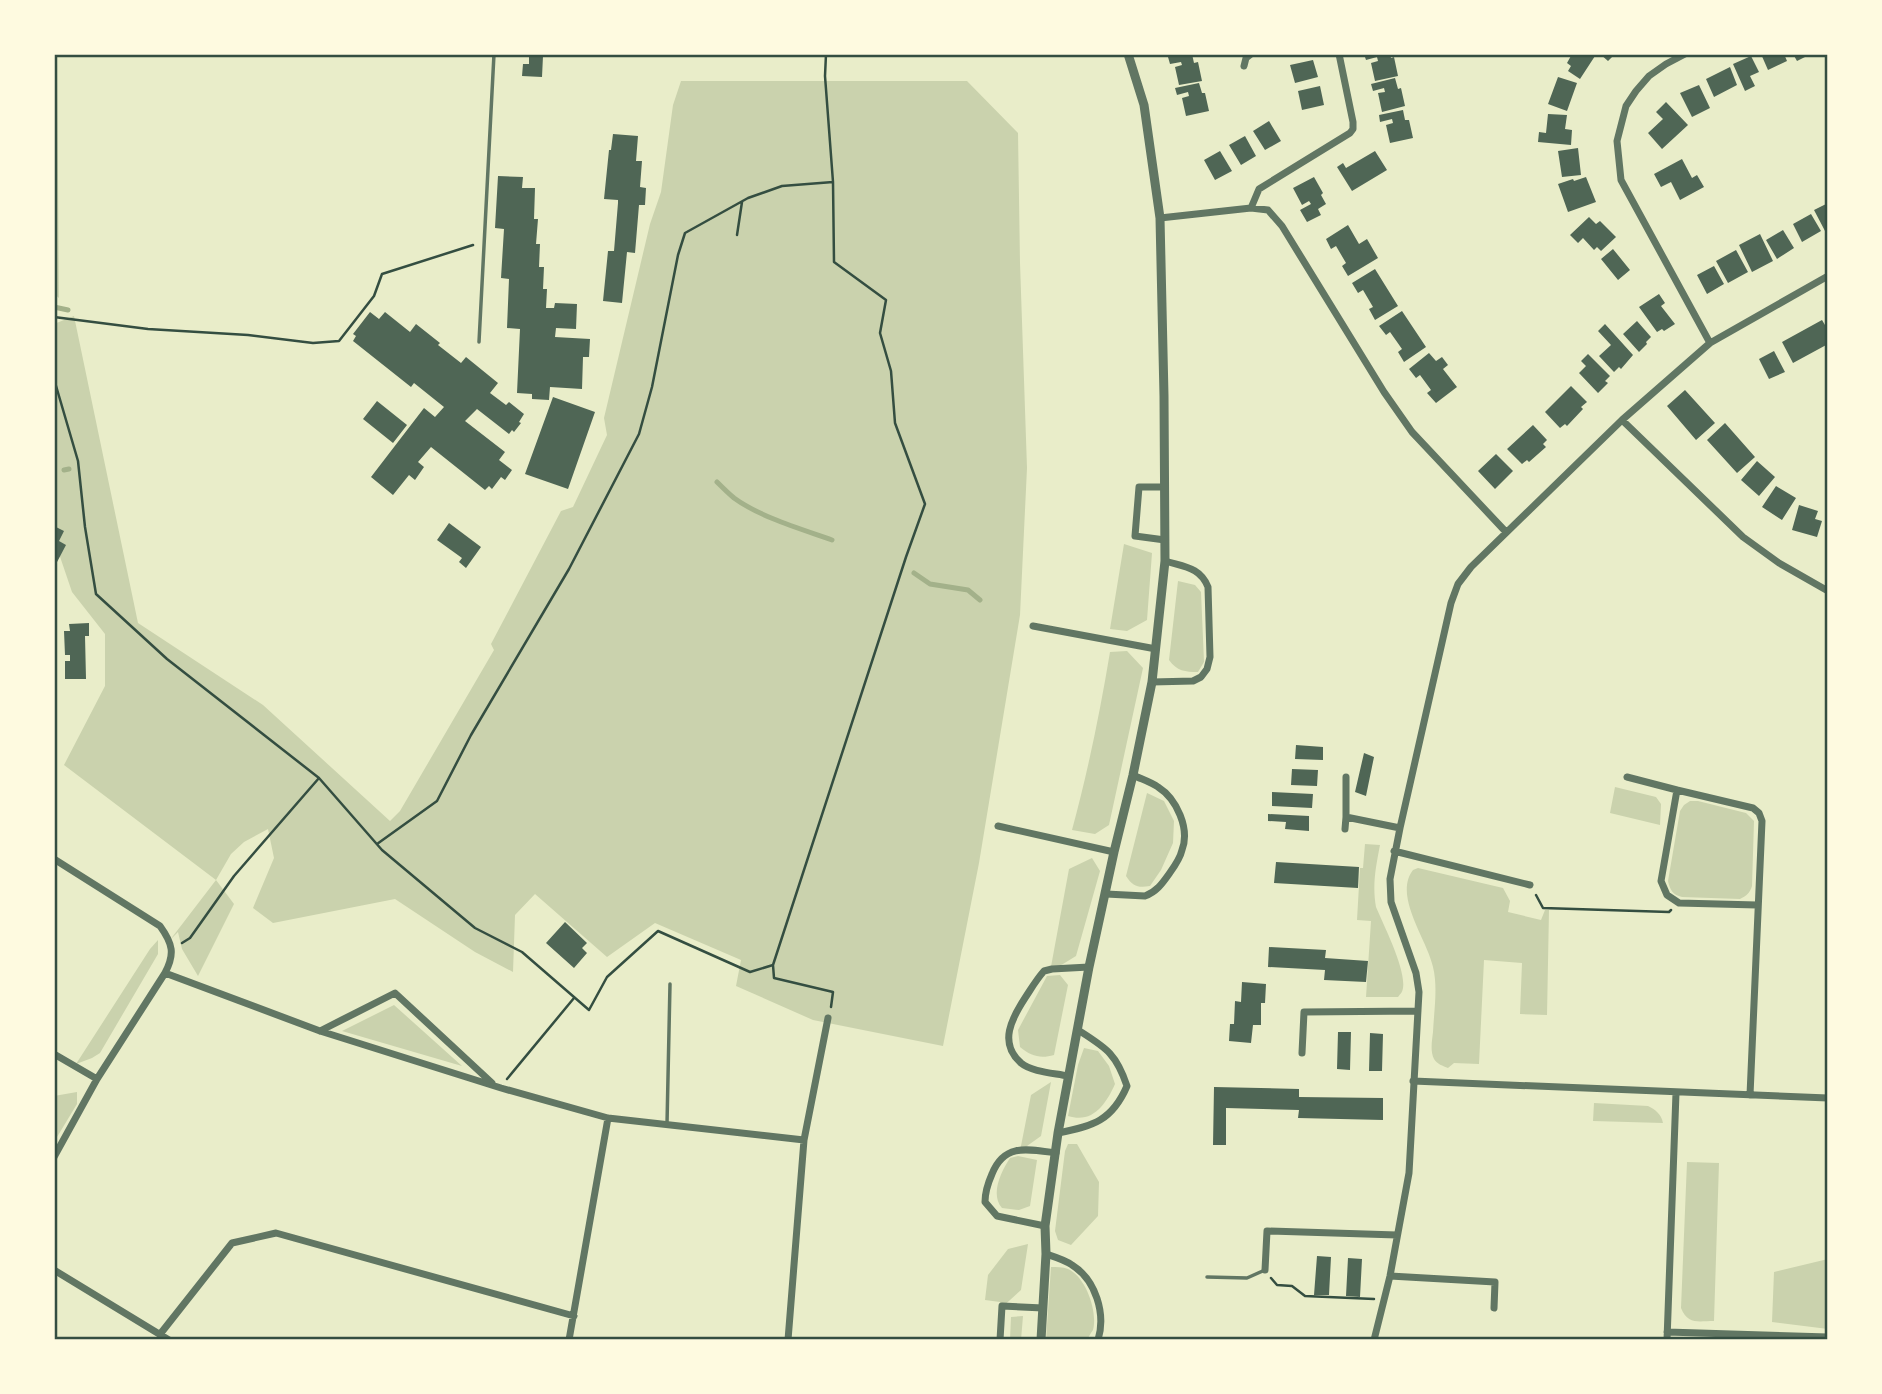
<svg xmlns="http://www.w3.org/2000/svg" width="1882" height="1394" font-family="Poppins,sans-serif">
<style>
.green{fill:#cad2ad}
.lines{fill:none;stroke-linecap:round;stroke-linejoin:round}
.stream{stroke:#a3b18a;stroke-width:5}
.building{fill:#4f6655}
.path{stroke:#344e41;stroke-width:2.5}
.service{stroke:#617663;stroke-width:3.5}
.minor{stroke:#617663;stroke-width:7}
.tertiary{stroke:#617663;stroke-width:9}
.neatline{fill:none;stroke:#344e41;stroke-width:2.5}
</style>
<rect width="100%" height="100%" fill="#e9edc9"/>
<path class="green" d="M54,54H57L59,298L54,294Z
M681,81H967L1018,133L1020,263L1027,468L1020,615L979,863L943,1046L813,1020L736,986L741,960L655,923L607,957L535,894L515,915L513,972L475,952L395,899L273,923L253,908L274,858L268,829L244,842L231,854L216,880L234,904L198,976L182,949L178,932L170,940L216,880L64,765L105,686V634L72,592L54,539V324L74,316L138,623L263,705L390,821L400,811L494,650L491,644L561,511L573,507L607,435L604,418L650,224L661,192L673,105Z
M1124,544L1152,553L1147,620L1127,631L1110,629Z
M1178,581L1195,585L1201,592L1204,662L1198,672C1185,672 1177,671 1169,660Z
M1127,651L1143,668L1109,825L1095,834L1072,830C1088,771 1100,712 1110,652Z
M1615,787L1656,797L1661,804L1660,825L1610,813Z
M1147,793L1164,801L1174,821L1173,843L1161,870L1150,886C1139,888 1133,887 1126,876Z
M1690,801H1698L1746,813L1754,821L1752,886C1750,893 1746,896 1740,899L1682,897C1673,895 1670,890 1668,881L1680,811L1684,805Z
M1365,844L1380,845C1376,866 1372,885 1376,907C1384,926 1406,969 1403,988C1402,993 1401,993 1398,997H1366L1371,921L1357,920L1360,868H1363Z
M1092,858L1100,871L1076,956L1050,972L1069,869Z
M1418,868L1503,888L1510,901L1508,912L1541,920L1545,910H1549L1547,1015L1520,1014L1522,963L1484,960L1479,1064L1454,1063L1448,1068C1443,1066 1437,1064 1434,1059C1430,1051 1432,1041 1433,1032C1434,1011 1438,987 1433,967C1427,939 1393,896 1413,870Z
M158,940V954L100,1053L92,1058L76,1064L150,949Z
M1060,975L1068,985L1054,1055C1040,1059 1031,1056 1020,1047L1018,1030L1047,976Z
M394,1005L462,1066L342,1031Z
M1084,1048L1098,1051L1109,1066L1115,1084C1106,1104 1093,1124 1068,1116L1078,1065Z
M1051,1082L1041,1136L1020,1151L1031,1095Z
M77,1092V1104L54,1142V1096Z
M1594,1103L1648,1106C1656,1110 1661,1114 1663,1123L1593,1121Z
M1068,1144H1077L1099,1182L1098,1216L1071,1245L1058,1240L1055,1231L1065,1151Z
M1018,1156L1037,1160L1030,1206L1019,1210L1002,1208C990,1194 1001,1172 1010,1158Z
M1687,1162L1719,1163L1714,1321C1698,1321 1688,1325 1681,1308Z
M1028,1244L1021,1290L999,1310L1000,1302L985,1300L988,1275L1008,1249Z
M1828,1259V1329L1772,1322L1774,1272Z
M1051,1267C1056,1267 1063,1267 1068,1269C1086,1277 1098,1312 1093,1330C1092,1331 1088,1338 1087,1340H1046Z
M1023,1316L1021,1340H1010L1011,1317Z"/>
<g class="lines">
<path class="stream" d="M54,307L68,310
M64,470L69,469
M717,482C722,487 728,493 734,498C760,517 801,529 832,540
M914,573L930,584L968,590L980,600"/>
</g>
<path class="building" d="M1181,54H1192L1194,63L1198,62L1202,81L1179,85L1175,67L1182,65L1181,62L1170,64L1168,57Z
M1364,54H1390L1391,58L1394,57L1398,76L1375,81L1371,63L1378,61L1377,57L1366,60Z
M1572,54H1593L1595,56L1580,79L1568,71L1571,66L1567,63Z
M1600,54H1615L1608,61Z
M1761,54H1784L1787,61L1768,70Z
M1793,54H1811L1797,61Z
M529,55L543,56L542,77L522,76L523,64H529Z
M1751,56L1759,72L1750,76L1755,86L1745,91L1733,64Z
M1313,60L1318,77L1295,83L1290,65Z
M1730,67L1737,85L1714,97L1706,79Z
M1558,77L1577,83L1567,111L1548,104Z
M1395,78L1398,89L1401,88L1405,106L1382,112L1378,93L1385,92L1384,88L1373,91L1371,84Z
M1199,83L1202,93H1205L1209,111L1186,116L1182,98L1189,96L1188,92L1177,95L1175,88Z
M1699,85L1710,108L1692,117L1680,93Z
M1320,86L1324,105L1302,110L1298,91Z
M1666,102L1688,125L1662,149L1648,133L1663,119L1656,112Z
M1403,110L1405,120H1409L1413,138L1390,143L1386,125L1393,123L1392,119L1380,122L1379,115Z
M1548,114L1567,115L1565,129L1572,130L1571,145L1538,142L1539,132L1546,133Z
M1269,121L1281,141L1265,150L1253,131Z
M613,134L638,136L636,161H642L640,187L646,188L645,205H639L635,253L627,252L622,303L603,301L608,251H614L618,203V200L604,199L609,150H611Z
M1245,136L1256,156L1241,165L1229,145Z
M1578,148L1581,175L1562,177L1558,151Z
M1220,151L1232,171L1215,180L1204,160Z
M1375,151L1387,170L1352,191L1337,167L1343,163L1346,168Z
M1682,159L1692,178L1697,175L1704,187L1680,200L1671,182L1661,187L1654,174Z
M498,176L523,177L522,188H535L534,219H538L536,244H540L539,267H544L543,289H547L546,308H554L555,303L577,304L576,329L556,328L555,337L590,339L589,357H583L582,389L550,387L549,400L532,399V394L517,393L520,329L507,328L509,279L501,278L504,229L495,228Z
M1314,177L1323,193L1321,195L1326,204L1318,209L1321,215L1307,222L1300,210L1311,204L1309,201L1302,205L1293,188Z
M1586,177L1596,202L1568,212L1558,184L1573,179L1574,181Z
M1828,203V229L1825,231L1814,210Z
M1811,214L1821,231L1802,242L1793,224Z
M1589,217L1596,224L1600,221L1616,237L1601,251L1597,247L1594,250L1583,238L1578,243L1570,235Z
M1348,225L1359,244L1367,239L1378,258L1348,276L1342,266L1346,263L1336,246L1331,249L1326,239Z
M1783,230L1794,248L1777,259L1766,240Z
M1760,234L1773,261L1752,272L1739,245Z
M1613,249L1630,270L1618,280L1601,259Z
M1736,250L1748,272L1728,283L1716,261Z
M1714,266L1724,284L1707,294L1697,275Z
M1375,269L1398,306L1375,320L1369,309L1373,307L1363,290L1358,293L1352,283Z
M1659,294L1665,303L1661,306L1675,324L1664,331L1662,329L1657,332L1639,307Z
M1402,311L1426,347L1404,362L1398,352L1402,349L1390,332L1386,335L1379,326Z
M370,312L379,319L385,312L410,332L416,324L440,343L438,345L461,363L466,357L498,383L490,393L506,405L509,402L524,414L519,422L521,423L514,432L512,430L509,434L477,409L465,421L505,452L499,460L512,470L505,480L501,477L492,489L489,486L485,490L431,447L418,462L424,467L415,480L409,475L393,495L371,477L424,408L435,417L444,407L414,383L411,387L353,341L356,336L353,334Z
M1822,320L1828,330V344L1793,363L1782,342Z
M1637,321L1651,337L1646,342L1647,344L1639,352L1623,334Z
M1605,324L1633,355L1621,369L1619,367L1614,372L1599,356L1611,345L1598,331Z
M1774,351L1785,372L1769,379L1759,359Z
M1429,353L1436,361L1442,357L1448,365L1443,369L1457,387L1436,403L1427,393L1431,390L1420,375L1416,378L1409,369Z
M1588,354L1610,376L1605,381L1608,383L1598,393L1579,373L1586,366L1581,361Z
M1571,386L1587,402L1581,407L1583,409L1567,426L1565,424L1560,428L1545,412Z
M1685,390L1715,423L1696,440L1667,406Z
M553,397L595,412L568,489L525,474Z
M377,401L407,425L393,443L363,419Z
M1725,423L1755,457L1737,473L1707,440Z
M1533,425L1547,440L1543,444L1546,447L1529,462L1527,460L1522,464L1507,449Z
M1496,454L1513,471L1495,489L1478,471Z
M1757,461L1775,477L1759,496L1741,480Z
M1776,486L1796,498L1782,520L1762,507Z
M1799,505L1818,511L1815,519L1822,521L1817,537L1792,530Z
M449,523L481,547L466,568L459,562L462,558L437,540Z
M54,526L64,531L59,541L66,545L56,564L54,563Z
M89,623V636H85L86,679H65V661H70V655H65L64,631H70L69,624Z
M1296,745L1323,747V760L1295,759Z
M1364,753L1374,757L1366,796L1355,792Z
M1292,769L1318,770L1317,786L1291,785Z
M1272,792L1313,794L1312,808L1272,806Z
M1268,814L1309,816V831L1285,829L1286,822L1268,821Z
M1276,862L1359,867L1358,888L1274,883Z
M565,922L587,943L582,948L587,953L574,968L546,943Z
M1269,947L1326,950L1325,958L1368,961L1366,982L1324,980L1325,970L1268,967Z
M1242,982L1266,984L1265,1003H1261V1025H1253L1251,1043L1229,1041L1230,1024H1234L1235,1001L1241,1002Z
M1338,1032H1351L1350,1070L1337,1069Z
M1370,1033L1383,1034L1382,1071H1369Z
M1214,1087L1299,1089V1097L1383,1098V1120L1298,1118L1299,1110L1226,1108V1145H1213Z
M1317,1256L1331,1257L1329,1295H1314Z
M1348,1258L1362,1259L1360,1297L1346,1296Z"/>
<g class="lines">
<path class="path" d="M737,235L742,202
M54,317L148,329L248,335L313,343L339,341L374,296L382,274L473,245
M54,379L78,461L85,527L96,594L167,659L319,778L234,876L190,938L182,943
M319,778L382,850L475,928L522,952L589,1010L607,977L658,931L750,972L773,965
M377,844L437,801L471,735L569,569L639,434L652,387L678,255L685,233L748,198L782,186L833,182L825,76L826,54
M1536,895L1543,908L1669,912L1671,910
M831,1007L833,992L774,978L773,965L906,557L925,504L895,423L891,371L880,333L886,300L834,262L833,182
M507,1079L574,998
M1271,1278L1277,1285L1292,1286L1305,1296L1374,1299"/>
<path class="service" d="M479,342L494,54
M54,577H55
M667,1124L670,984
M1207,1277L1247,1278L1265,1270"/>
<path class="minor" d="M1685,54L1666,64L1649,76L1636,91L1626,106L1617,141L1621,180L1710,343
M1244,66L1246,58L1251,54
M1251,208L1259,189L1350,133L1353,129V122L1339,54
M1160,218L1251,208L1268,210L1282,226L1384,392L1412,432L1506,532
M1622,420L1743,537L1779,563L1828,591
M1165,487H1139L1135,536L1165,540
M1033,626L1156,649
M1152,682L1193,681L1201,677L1207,669L1210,657L1208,587C1200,567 1184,567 1165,561
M1346,777V817L1400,828
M1627,777L1677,790
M998,826L1114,852
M1345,829L1346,817
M1394,851L1530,885
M54,859L160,926C173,944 175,954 165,973L97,1079L54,1157
M1106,894L1145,896C1156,892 1162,884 1169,874C1174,867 1180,859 1182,850C1190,829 1177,799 1158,787C1151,782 1141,779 1133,775
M165,973L320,1031L501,1088L608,1118L804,1140
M320,1031L395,993L492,1083
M1302,1053L1304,1012L1418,1011
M54,1054L97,1079
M1068,1076C1054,1073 1032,1072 1021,1063C998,1043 1012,1018 1025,998C1031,989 1036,980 1044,971L1052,969L1089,967
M1413,1081L1828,1098
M1750,1095L1762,821L1759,813L1753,808L1677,790L1661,881L1667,895L1679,903L1757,905
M1058,1133C1093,1126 1112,1121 1127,1086C1116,1053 1106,1048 1078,1030
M1045,1226L997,1216L985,1202C985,1191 988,1183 992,1174C1004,1143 1028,1149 1056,1153
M1046,1254C1055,1257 1065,1260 1072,1265C1096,1280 1106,1314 1098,1340
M54,1270L169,1340
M1265,1270L1267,1231L1397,1235
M1390,1276L1495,1282L1494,1308
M1667,1332L1828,1337
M161,1333L232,1243L276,1233L574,1316
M569,1340L608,1118
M788,1340L804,1140L828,1018
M1000,1340L1002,1306L1043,1308
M1374,1340L1390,1276L1409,1173L1419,992L1416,973L1391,902L1390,879L1400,828L1451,603L1458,584L1471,567L1622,420L1710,343L1828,276
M1667,1340L1676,1093"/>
<path class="tertiary" d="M1041,1340L1046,1254L1045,1226L1058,1133L1089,967L1114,852L1133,775L1152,682L1165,561L1164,396L1160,218L1144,105L1128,54"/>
</g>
<rect width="1882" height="1394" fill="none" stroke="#fefae0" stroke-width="112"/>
<rect x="56" y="56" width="1770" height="1282" class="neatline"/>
</svg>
